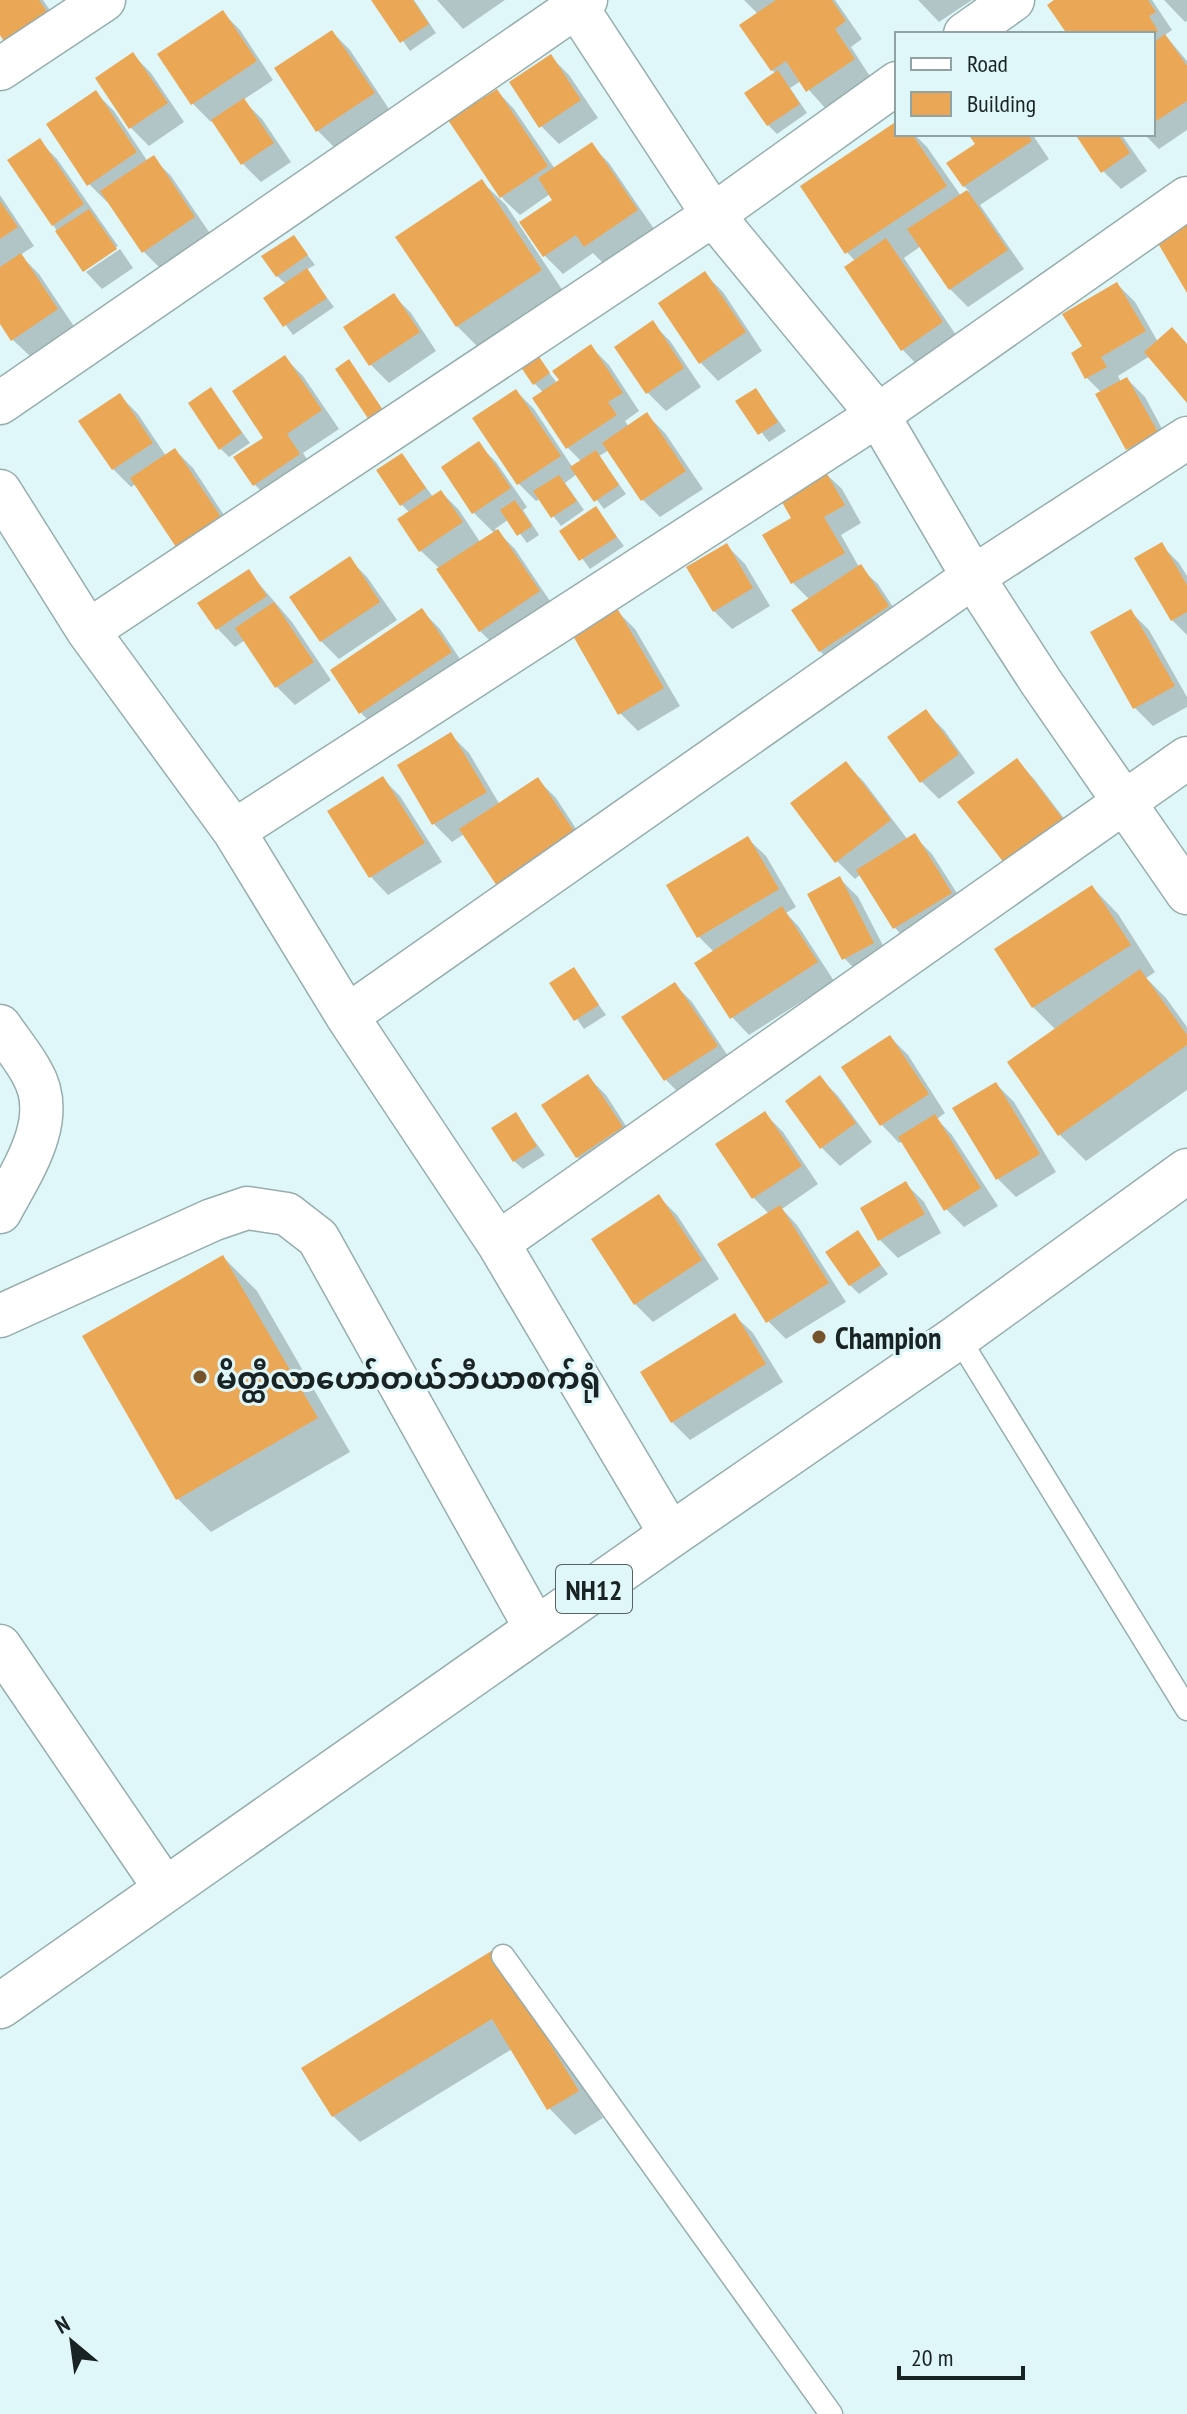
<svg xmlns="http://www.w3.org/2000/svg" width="1187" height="2414" font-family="'PT Sans Narrow','Noto Sans Myanmar',sans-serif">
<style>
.shadow{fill:#0003}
.building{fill:#eaa857}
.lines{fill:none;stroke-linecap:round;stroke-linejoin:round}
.service-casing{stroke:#97adae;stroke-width:25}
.minor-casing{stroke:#97adae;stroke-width:45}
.trunk-casing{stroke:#97adae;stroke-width:47}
.service{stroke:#fff;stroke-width:22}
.minor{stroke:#fff;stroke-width:42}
.trunk{stroke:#fff;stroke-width:44}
.poi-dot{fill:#76542b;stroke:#dff7f8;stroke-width:3}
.labels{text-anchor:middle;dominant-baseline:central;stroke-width:6;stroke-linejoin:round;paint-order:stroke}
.shield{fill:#dff7f8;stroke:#556363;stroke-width:2}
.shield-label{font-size:28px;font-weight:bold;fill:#1a2323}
.poi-label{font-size:30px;font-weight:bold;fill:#1a2323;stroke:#dff7f8;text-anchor:start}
</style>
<rect width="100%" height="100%" fill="#dff7f8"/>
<path class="shadow" d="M0,0H43L65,32L0,31Z
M374,0H414L436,33L410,51Z
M437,0H505L463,29Z
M744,0H835L862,39L851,47L871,78L826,109L801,81L790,88L807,113L777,134L768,125L776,74L772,70L758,14Z
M918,0H972L939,22Z
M1058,0H1152L1172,30L1165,35L1187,61V130L1159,149L1144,134H1153V34H1070Z
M1164,0H1187V21L1185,22Z
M222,12L240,30L273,80L243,100L262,119L291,162L261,182L243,164L213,120L211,122L193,104L160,55Z
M332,32L350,50L391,112L336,149L318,131L276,69Z
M133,55L151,73L184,122L149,146L131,128L98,78Z
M551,57L569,75L598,118L559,144L541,126Z
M497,91L514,109L555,169L591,145L609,163L654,229L603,263L593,253L563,274L545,256L522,222L555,201L550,194L520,215L504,200L451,121Z
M96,93L114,111L148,162L153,158L171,176L211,235L161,269L143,251L109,201L107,202L89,184Z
M897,123V134H914L927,147L961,196L969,191L964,186L978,145L971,134H1032L1049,159L980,205L1024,269L968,307L950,289L921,246L904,258L960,341L920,368L903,350L846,267L855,261L847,252Z
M1078,134H1121L1147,171L1121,189L1103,171Z
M39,141L57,159L118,246L85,268V271L53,225Z
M482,182L506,205L567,297L483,352L457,326Z
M0,195L34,246L20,255L39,274L75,328L31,357L13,340L0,321Z
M294,237L315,265L306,270L334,307L293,335L266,298L286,284L277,276Z
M120,249L133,268L102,289L86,272Z
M705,274L723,292L762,351L718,381L701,363Z
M1117,284L1135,302L1158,342L1187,345V400L1150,356L1118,376L1121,382L1127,379L1145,397L1174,451L1146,467L1128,449L1102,393L1087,378L1085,347Z
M393,295L411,313L436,351L389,383L371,365L345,327Z
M652,323L670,341L701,387L666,411L648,393Z
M591,347L609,365L639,411L625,421L629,427L647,415L665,433L703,489L660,517L642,499L609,450L599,456L626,494L604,509L577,474L565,483L584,510L561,526L540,499L536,501L518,483L516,391L534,409L573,468L582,462L568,448L543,392L534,383L533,352L557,383Z
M285,358L303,376L339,429L303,453L316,473L272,502L255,485Z
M211,389L250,443L229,457L220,448Z
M756,390L786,431L769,442L738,402Z
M120,396L138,414L166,456L175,450L193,468L239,538L136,484L131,487L113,469Z
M478,444L496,462L527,507L523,510L539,535L527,543L509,519L495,529L515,549L556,610L498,649L480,631L440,569L421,551L400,519L410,513L401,504L402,455L433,497L441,492L459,510L480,542L494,533L474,513L444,467Z
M824,472L842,489L861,523L841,535L859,567L878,584L905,625L838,669L820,651L794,610L810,600L793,583L794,519Z
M596,509L624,546L590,569L562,531Z
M1161,545L1179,563L1187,576V635L1172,620Z
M727,546L745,564L770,606L732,629L714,611Z
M349,559L367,577L397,620L339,659L321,641Z
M248,571L292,622L331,680L295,705L277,687L245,640L235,647L218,629Z
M422,611L440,629L468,671L379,731L361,713Z
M617,611L635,629L680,706L638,731L620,713Z
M1131,612L1149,630L1187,697V707L1153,726L1135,708L1093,633Z
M926,712L944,730L975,773L939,799L921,781Z
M451,735L469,753L500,805L538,780L556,798L592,853L464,834L452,842L434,824Z
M1017,761L1034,779L1079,838L1023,880Z
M846,764L864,782L908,840L914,836L932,854L969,912L912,946L895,928L861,874L855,879L837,861Z
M382,778L400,796L442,862L388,895L371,877Z
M748,839L766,856L796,907L786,913L799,927L834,981L749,1035L732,1017L714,952L698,936Z
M840,879L858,897L891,961L862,976L844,958Z
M1092,887L1118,914L1155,972L1146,978L1166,998L1187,1027V1090L1086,1161L1059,1134L1056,1030L1033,1007Z
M573,969L606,1015L584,1029L552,983Z
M674,984L692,1002L734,1065L684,1098L666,1080L624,1017Z
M890,1037L908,1055L945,1113L937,1119L952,1135L998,1206L964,1227L946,1209L903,1141L899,1143L882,1125L844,1067Z
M588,1077L606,1095L639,1146L595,1174L577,1157Z
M820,1078L838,1096L872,1142L840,1166L822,1148L787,1102Z
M996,1084L1014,1102L1056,1172L1016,1197L998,1179L955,1109Z
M765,1114L783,1132L818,1184L782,1209L797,1225L846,1302L786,1339L768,1321L769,1214L754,1198L718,1145Z
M515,1115L545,1155L523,1169L514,1161Z
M906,1184L924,1202L941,1233L898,1258L880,1240Z
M659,1197L677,1215L719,1279L653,1322L635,1304L593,1240Z
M857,1233L888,1274L859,1294L850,1285Z
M223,1257L257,1291L350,1452L211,1532L178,1499Z
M735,1316L753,1333L783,1382L690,1440L672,1422Z
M518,1979L603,2118L575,2135L549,2108L512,2049L360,2142L333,2116Z"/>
<path class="building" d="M0,0H39L48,13L5,43L0,35Z
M371,0H413L429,24L400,43Z
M776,0H832L846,21L835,29L855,59L806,92L786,61L771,71L739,25Z
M1054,0H1148L1156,12L1149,16L1158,31L1153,34H1067L1047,5Z
M223,10L257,61L191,105L157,54Z
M332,30L375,93L316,132L274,68Z
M1165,34L1187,66V101L1153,123V43Z
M133,52L168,103L129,129L95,78Z
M551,54L581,100L539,128L509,82Z
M778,70L800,104L767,126L744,93Z
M497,89L548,166L500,198L448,120Z
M96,90L137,152L87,186L46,124Z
M244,98L274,143L241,165L211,120Z
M897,121V134H912L947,186L845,254L800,186Z
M968,134H1028L1032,141L963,187L946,163L975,144Z
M1075,134H1118L1130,153L1101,173Z
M40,138L84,204L52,226L7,160Z
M592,142L638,210L584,247L576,235L543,257L519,222L552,200L538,178Z
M154,155L195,217L142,253L100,191Z
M482,179L542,270L456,327L395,237Z
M967,190L1008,250L949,290L907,229Z
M0,201L18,227L0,239Z
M89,209L117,249L83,272L55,231Z
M1187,212V293L1152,233Z
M294,235L308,255L276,277L261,256Z
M886,238L943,322L901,351L844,267Z
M21,253L58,309L11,341L0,324V267Z
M307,268L327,298L283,327L263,298Z
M705,271L746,332L699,364L658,303Z
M1117,282L1146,331L1101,357L1107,367L1085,379L1071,353L1082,346L1062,314Z
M394,293L420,332L369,366L343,327Z
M653,320L684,368L646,394L614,347Z
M1172,327L1187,344V403L1144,352Z
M591,344L623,393L608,402L617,415L566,449L532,398L559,380L552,371Z
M534,349L550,373L533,385L516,360Z
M285,355L322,410L287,434L300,454L253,486L233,457L263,438L232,391Z
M349,359L387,416L373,426L335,369Z
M1127,377L1158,432L1126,450L1095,394Z
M211,387L242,433L219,450L188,403Z
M756,388L778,422L758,435L735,401Z
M516,389L561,456L517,485L472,418Z
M120,393L153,443L112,470L78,421Z
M647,412L686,471L641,501L602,443Z
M479,441L511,488L472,514L441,467Z
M175,448L223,520L178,550L130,478Z
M596,450L619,485L594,502L570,467Z
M402,453L426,488L400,506L376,470Z
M824,469L845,505L824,517L845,553L791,584L762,535L791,518L778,495Z
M559,475L577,501L551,518L533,491Z
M441,490L463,522L419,552L397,519Z
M515,500L532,526L517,536L500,510Z
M596,506L617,537L579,561L559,531Z
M498,529L540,591L479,632L436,569Z
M1162,542L1187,585V612L1171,621L1134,558Z
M727,543L753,588L713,612L686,567Z
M350,556L380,602L320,642L289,597Z
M861,564L889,606L819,652L791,610Z
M249,569L267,596L216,630L197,603Z
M274,602L314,662L275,688L235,628Z
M422,608L452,652L359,714L330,670Z
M617,608L664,688L618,715L572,634Z
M1131,609L1175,686L1133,709L1090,632Z
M926,709L959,754L920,783L887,737Z
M451,732L487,792L432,825L397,765Z
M1017,758L1063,819L1004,863L957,802Z
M846,761L891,820L835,863L790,803Z
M383,776L425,843L369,878L327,811Z
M538,777L576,834L497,886L459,829Z
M915,833L952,893L893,929L856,870Z
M748,836L779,889L697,938L666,885Z
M840,876L874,943L842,960L807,894Z
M1092,885L1131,945L1032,1008L994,949Z
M782,906L818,962L730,1019L694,963Z
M574,967L599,1005L574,1021L549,983Z
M1140,969L1187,1035V1045L1058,1136L1007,1062Z
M675,982L718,1046L664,1081L621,1017Z
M890,1035L929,1094L880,1126L841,1067Z
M588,1074L623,1127L576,1158L541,1105Z
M820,1075L856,1123L820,1149L785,1101Z
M996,1082L1040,1154L996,1180L952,1108Z
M765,1111L802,1166L752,1199L715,1144Z
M516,1112L537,1146L513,1162L491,1128Z
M935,1114L981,1188L944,1211L898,1137Z
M906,1181L925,1214L878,1241L860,1208Z
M659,1194L702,1260L634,1305L591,1239Z
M780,1205L829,1283L766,1323L717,1244Z
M858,1230L881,1265L849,1286L825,1252Z
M223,1255L318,1418L176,1500L82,1336Z
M735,1313L766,1364L671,1423L640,1372Z
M493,1950L579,2091L547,2110L492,2019L332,2117L301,2068Z"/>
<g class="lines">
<g class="service-casing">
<path id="service" d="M958,1337L1187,1709
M503,1956L831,2414"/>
</g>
<g class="minor-casing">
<path id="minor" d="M572,0L713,215L878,415L973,577L1041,682L1187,893
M965,34L1013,0
M0,69L104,0
M0,403L586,0
M0,491L88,631L234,831L347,1016L498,1243L671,1535
M88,631L713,215L897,83
M234,831L878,415L1187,198
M347,1016L973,577L1187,438
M0,1026C10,1041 23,1056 32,1073C59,1119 22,1171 0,1212
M498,1243L1187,758
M0,1316L212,1220L247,1208L287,1214L318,1238L536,1629
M0,1646L166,1890"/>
</g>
<g class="trunk-casing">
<path id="trunk" d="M0,2006L671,1535L958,1337L1187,1171"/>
</g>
<use href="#service" class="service"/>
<use href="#minor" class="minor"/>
<use href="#trunk" class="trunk"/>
</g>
<g class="poi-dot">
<circle cx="819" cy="1337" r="8"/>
<circle cx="200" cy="1377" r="8"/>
</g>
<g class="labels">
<rect class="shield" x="556" y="1565" width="76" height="48" rx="6"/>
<g class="shield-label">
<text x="594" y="1589">NH12</text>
</g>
<g class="poi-label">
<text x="835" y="1337">Champion</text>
<text x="216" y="1377">မိတ္ထီလာဟော်တယ်ဘီယာစက်ရုံ</text>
</g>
</g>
<rect x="895" y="32" width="260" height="104" fill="#dff7f8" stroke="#90a2a3" stroke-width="2"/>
<rect x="911" y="58" width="40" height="12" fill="#ffffff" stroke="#90a2a3" stroke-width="2"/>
<text x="967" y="72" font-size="24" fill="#1a2323">Road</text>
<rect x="911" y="92" width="40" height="24" fill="#eaa857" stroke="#90a2a3" stroke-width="2"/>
<text x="967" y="112" font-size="24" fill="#1a2323">Building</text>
<g transform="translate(72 2342) rotate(331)" stroke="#dff7f8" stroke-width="6" paint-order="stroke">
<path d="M0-6L14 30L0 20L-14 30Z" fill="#1a2323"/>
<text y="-12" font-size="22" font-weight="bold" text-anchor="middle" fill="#1a2323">N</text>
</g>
<path d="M899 2366v12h124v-12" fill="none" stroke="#1a2323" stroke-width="4"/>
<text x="911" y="2366" font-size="24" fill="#1a2323" stroke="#dff7f8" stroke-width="6" paint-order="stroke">20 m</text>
</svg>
